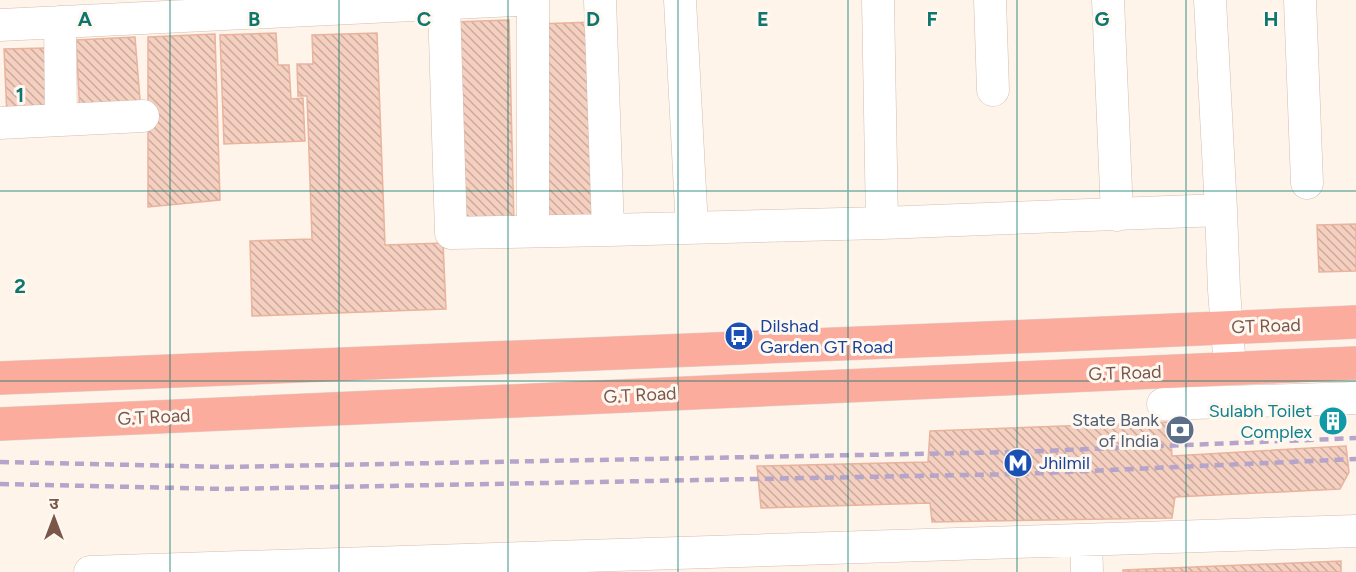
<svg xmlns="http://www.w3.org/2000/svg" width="1356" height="572" font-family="Figtree,'Noto Sans Devanagari',sans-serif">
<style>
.building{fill:url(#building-back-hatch);stroke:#e9b39e;stroke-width:1.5}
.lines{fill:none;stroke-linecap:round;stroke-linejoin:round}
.minor-casing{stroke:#d4bcb0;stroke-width:33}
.highway-casing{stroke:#ddd3d0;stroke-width:34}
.minor{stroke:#fff;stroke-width:32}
.highway{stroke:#fbac9d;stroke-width:33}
.rail{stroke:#b5a5ca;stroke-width:4.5;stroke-dasharray:9 6;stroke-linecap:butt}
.grid{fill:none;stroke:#0f766e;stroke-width:1.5;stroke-opacity:0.55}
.labels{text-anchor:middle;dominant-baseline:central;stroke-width:6;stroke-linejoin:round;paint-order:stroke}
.transit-label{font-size:18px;fill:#164399;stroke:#fff8f1;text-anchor:start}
.street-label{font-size:18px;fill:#7b574a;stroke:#fff8f1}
.culture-label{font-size:18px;fill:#0d838f;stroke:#fff8f1;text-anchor:end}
.service-label{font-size:18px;fill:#4e5e75;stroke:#fff8f1;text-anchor:end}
.grid-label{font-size:20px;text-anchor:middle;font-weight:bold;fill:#0f766e;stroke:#fff8f1;stroke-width:6;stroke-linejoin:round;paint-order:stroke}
</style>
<defs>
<pattern id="building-back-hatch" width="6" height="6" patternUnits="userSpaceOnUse" patternTransform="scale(1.5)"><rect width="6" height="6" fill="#f5cfbf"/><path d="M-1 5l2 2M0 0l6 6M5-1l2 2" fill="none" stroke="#cbab9d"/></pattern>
</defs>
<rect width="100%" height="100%" fill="#fef4e9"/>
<path class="building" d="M509,20L514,224L458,226L453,22Z
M593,22L600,226H539L536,24Z
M276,33L278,65H289L291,99L303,98L305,141L224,144L220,35Z
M377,33L385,245L443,243L446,309L252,316L250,241L312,239L307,96H298L297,64H313L312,35Z
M215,34L220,200L148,207V37Z
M135,37L141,112L80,115L76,40Z
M46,48L48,116L7,117L4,49Z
M1356,224V271L1319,272L1317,225Z
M1340,410L1341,431L1327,432L1325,411Z
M1170,422L1172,456L1346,446L1349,472L1340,489L1175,497L1172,518L932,522L930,503L761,508L757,466L928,462L930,431Z
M1341,561V572H1123V570Z"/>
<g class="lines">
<g class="minor-casing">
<path id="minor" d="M533,0V231
M600,0L608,230
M680,0L692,228
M878,0L882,223
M990,0L993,90
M1108,0L1117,215
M1210,0L1221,210L1224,290L1230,368
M1300,0L1307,183
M444,4L451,233L608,230L882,223L1221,210
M0,25L516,0
M61,120L143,116
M0,123L61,120L60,22
M1163,404L1356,398
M1086,540L1087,572
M90,572L1356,531"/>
</g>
<g class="highway-casing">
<path id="highway" d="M0,378L1060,335L1356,322
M0,424L1356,363"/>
</g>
<use href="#minor" class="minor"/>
<use href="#highway" class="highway"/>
<path class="rail" d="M0,462L225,467L1018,452L1356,438
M0,484L225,489L1019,474L1356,459"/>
</g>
<path class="grid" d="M170,0V572M339,0V572M508,0V572M678,0V572M848,0V572M1017,0V572M1186,0V572M0,191H1356M0,381H1356"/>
<defs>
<g id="bus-disc" transform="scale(1.5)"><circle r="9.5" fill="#1a4fb4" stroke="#fff8f1"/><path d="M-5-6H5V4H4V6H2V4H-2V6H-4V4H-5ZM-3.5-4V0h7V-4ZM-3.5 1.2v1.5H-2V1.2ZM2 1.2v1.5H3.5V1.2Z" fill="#fff"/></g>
<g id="building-disc" transform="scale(1.5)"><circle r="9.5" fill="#0f9aa8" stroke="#fff8f1"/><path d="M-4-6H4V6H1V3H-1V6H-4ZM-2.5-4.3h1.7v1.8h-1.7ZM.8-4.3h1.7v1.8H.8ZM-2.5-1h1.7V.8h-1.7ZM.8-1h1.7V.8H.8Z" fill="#fff"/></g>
<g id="bank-disc" transform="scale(1.5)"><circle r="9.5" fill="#5c6f8a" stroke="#fff8f1"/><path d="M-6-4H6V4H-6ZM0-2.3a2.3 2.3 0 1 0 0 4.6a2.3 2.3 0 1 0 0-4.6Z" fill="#fff"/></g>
<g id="metro-disc" transform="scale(1.5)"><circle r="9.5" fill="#1a4fb4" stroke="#fff8f1"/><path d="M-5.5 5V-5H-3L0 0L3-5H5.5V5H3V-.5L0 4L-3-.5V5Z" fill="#fff"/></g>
</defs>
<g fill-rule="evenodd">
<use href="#bus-disc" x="739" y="336"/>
<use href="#building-disc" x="1333" y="421"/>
<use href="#bank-disc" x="1180" y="430"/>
<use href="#metro-disc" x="1018" y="463"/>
</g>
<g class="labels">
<g class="transit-label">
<text x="760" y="326">Dilshad<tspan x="760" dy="21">Garden GT Road</tspan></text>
<text x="1039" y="463">Jhilmil</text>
</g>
<g class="street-label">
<text transform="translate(1266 326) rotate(-2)">GT Road</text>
<text transform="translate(1125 373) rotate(-2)">G.T Road</text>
<text transform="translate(640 395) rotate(-3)">G.T Road</text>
<text transform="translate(154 417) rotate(-3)">G.T Road</text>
</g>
<g class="culture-label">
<text x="1312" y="411">Sulabh Toilet<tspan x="1312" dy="21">Complex</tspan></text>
</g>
<g class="service-label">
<text x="1159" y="420">State Bank<tspan x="1159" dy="21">of India</tspan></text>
</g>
</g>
<g class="grid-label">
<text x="85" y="26">A</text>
<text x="254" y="26">B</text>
<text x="424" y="26">C</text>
<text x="593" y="26">D</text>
<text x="763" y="26">E</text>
<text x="932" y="26">F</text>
<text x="1102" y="26">G</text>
<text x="1271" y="26">H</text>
<text x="20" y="102">1</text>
<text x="20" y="293">2</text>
</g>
<g transform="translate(54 518)" stroke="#fff8f1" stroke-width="4.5" paint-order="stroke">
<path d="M0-4.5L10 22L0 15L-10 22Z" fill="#7b574a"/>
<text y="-9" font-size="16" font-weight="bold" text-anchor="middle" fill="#7b574a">उ</text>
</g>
</svg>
